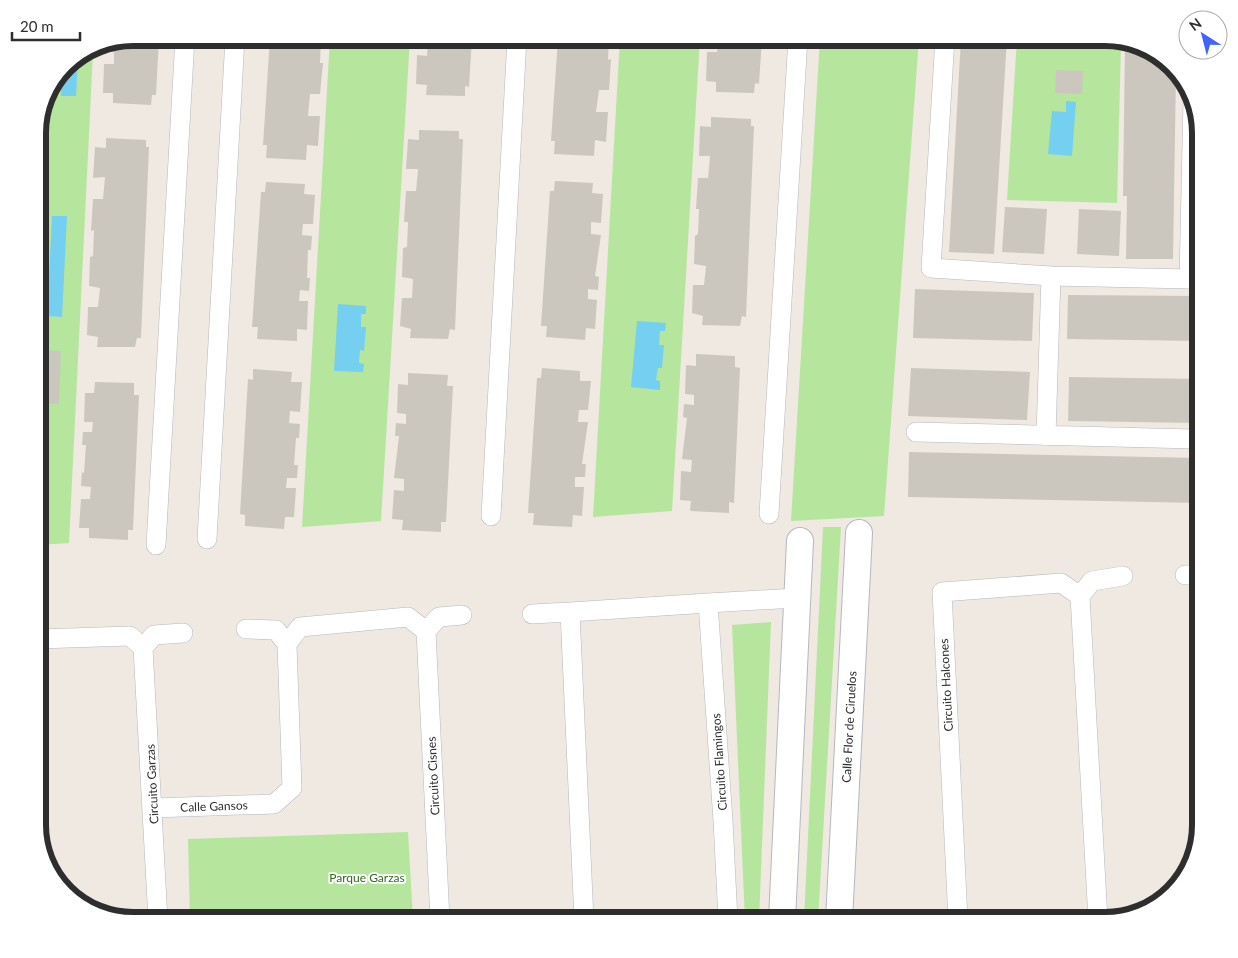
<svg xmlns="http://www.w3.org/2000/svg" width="1238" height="958" font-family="Lato,sans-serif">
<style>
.green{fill:#b6e59e}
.water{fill:#75cff0}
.building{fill:#cbc7bf}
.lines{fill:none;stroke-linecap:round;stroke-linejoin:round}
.street-casing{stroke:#b4b7c1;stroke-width:20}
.secondary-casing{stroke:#b4b7c1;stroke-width:28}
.street{stroke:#fff;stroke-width:19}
.secondary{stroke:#fff;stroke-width:26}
.labels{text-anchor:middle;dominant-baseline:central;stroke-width:4;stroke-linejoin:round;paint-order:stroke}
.street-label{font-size:12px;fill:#2e2e2e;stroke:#fff}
.park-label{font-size:12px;fill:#2c6e1b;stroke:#fff}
.rim{fill:none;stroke:#2e2e2e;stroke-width:6}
</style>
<rect width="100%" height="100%" fill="#efe9e1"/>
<path class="green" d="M330,38H410L381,521L302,527Z
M620,38H700L672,511L593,517Z
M820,38H919L884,516L791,521Z
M1017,38H1105L1121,43L1117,203L1007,200Z
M93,52L69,543L38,545V126L47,91L70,61Z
M823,527H841L818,920H804Z
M771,622L759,920H745L732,625Z
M408,832L413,920H190L188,839Z"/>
<path class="water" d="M78,58L76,96H61C62,79 60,65 78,58Z
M1066,101L1076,102L1072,156L1048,154L1052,111L1066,112Z
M52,216H67L62,317L47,316Z
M338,304L366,306V314H361V327H366L364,351L360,350L359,363L364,364L363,372L334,371Z
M637,321L666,323L665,331H660L659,345H664L662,368H658L656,380L660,381V390L631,387Z"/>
<path class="building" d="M133,38H159L156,95H152L151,105L113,103V93H103L104,64H114V52L104,51L105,48Z
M270,38H321L320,63H323L320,94H310L308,116H320L318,146L307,145L306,160L266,158L267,145H263Z
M418,38H472L469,87L465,86V96L426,95L427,85L416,84L417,55L427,56L428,43H418Z
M558,38H609L608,60L611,59L609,90H599L596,112H608L606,142L595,140L594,156L554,154L555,141H551Z
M708,38H762L759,84L755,83L754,93L716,92V82L706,81L707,52H717L718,40H707Z
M961,38H1007L994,254L949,252Z
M1125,44L1163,57L1176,73L1173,259H1126L1127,196H1123Z
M1056,70L1083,71L1082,94L1055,93Z
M711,117L751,119V126H754L746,317L742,316L740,326L702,325L703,316L692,313L693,285H704L706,266L694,264L695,236L698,234L699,209H696L698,178H708L710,156H699L700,126L711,127Z
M419,130L459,131V139H463L455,330L450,329L448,339L410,338L411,329L400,326L402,298H412L413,279L402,277L403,248L407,247L408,222H404L406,191H416L418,169H406L408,139L419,140Z
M106,138L146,140V147H149L141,338H137L135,347H97L98,337L87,335L88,307H98L100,288L89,286L90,257L93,256L94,230L91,231L93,199H103L105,177L93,178L95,147L106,148Z
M555,181L593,183L592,193L603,194L601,223L591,222V234L601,235L595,276L599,277L598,290L588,289V299L597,300L595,329L586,328L585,340L546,337L547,326H541L550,191H554Z
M266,182L305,184L304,194L315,195L313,224H303L302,235L312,236L311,250H308L307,278H310L309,291L300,290L299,301H308L307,330L297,329V341L257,339L258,327H252L261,192H265Z
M1005,207L1047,209L1044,254L1002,252Z
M1079,209L1121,211L1119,256L1077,254Z
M915,289L1034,293L1032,341L913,338Z
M1068,295L1200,296V341L1067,339Z
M38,350L61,351L59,404L38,403Z
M696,354L735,356V367L740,368L734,503L729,502V513L690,511L691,501L680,500L681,471L691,472L692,460L682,459L687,418L683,417L684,404L694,405V395L685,394L686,365L696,366Z
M542,368L580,371V381H591L588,410H579L578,422H588L582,464H586L585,477H575V487H584L582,516L573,515L572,527L533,525L534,513H528L537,378H541Z
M911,368L1030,372L1027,420L908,416Z
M253,369L292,372L291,382H302L300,412L290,411L289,423L300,424L299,438H296L294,465H298L297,478H287L286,488H296L294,517H285L284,529L245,526V515L240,514L248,379L253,380Z
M408,373L448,375L447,386H453L446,522H441V532L402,530L403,520L392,519L394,490L404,491V479L394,478L399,436H395L396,423L406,424V414L397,413L398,384L408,385Z
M1069,377L1200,379V423L1068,421Z
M95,382L134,383V395H139L133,530H128V540L89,538V528H79L81,499H90L91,487L81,486L82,472L84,473L86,445H82L83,432H92L93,422H84L85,393H94Z
M909,452L1200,458V503L908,497Z"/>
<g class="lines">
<g class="street-casing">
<path id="street" d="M945,38L931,268L1051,276L1189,279L1193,99
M916,432L1193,439
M1046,436L1051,276
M769,514L798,38
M491,516L517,38
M207,539L235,38
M156,545L185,38
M1185,575H1200
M1080,596L1092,581L1123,576
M708,603L796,598
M532,614L570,612
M246,629L276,630L287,644
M426,631L439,617L462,615
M38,639L130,636L143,648L158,920
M143,648L154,635L183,633
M153,808L274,804L292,788L287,644L300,627L408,617L426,631L440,920
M584,920L570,612L708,603L723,821L728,920
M958,920L942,592L1061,583L1080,596L1098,920"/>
</g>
<g class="secondary-casing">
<path id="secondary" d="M782,920L800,541
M839,920L859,533"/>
</g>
<use href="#street" class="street"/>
<use href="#secondary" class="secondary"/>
</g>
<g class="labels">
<g class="street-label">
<text transform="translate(946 685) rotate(-93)">Circuito Halcones</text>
<text transform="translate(849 727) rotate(-87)">Calle Flor de Ciruelos</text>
<text transform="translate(719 762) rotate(-94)">Circuito Flamingos</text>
<text transform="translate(433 776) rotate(-93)">Circuito Cisnes</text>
<text transform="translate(152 784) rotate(-93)">Circuito Garzas</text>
<text transform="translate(214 806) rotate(-2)">Calle Gansos</text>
</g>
<g class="park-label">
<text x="367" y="877">Parque Garzas</text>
</g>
</g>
<path d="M0 0H1238V958H0ZM133 46H1105A87 87 0 0 1 1192 133V825A87 87 0 0 1 1105 912H133A87 87 0 0 1 46 825V133A87 87 0 0 1 133 46Z" fill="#fff" fill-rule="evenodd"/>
<path class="rim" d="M133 46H1105A87 87 0 0 1 1192 133V825A87 87 0 0 1 1105 912H133A87 87 0 0 1 46 825V133A87 87 0 0 1 133 46Z"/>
<g transform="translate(1203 35) rotate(324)"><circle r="24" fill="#ffffff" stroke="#ababab"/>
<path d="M0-4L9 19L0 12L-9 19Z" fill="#4264fb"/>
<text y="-8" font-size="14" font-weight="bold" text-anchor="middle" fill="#2e2e2e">N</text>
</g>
<path d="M12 32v8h68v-8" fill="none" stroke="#2e2e2e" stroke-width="2.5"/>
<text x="20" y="32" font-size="15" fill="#2e2e2e" stroke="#ffffff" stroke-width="4" paint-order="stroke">20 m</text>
</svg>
